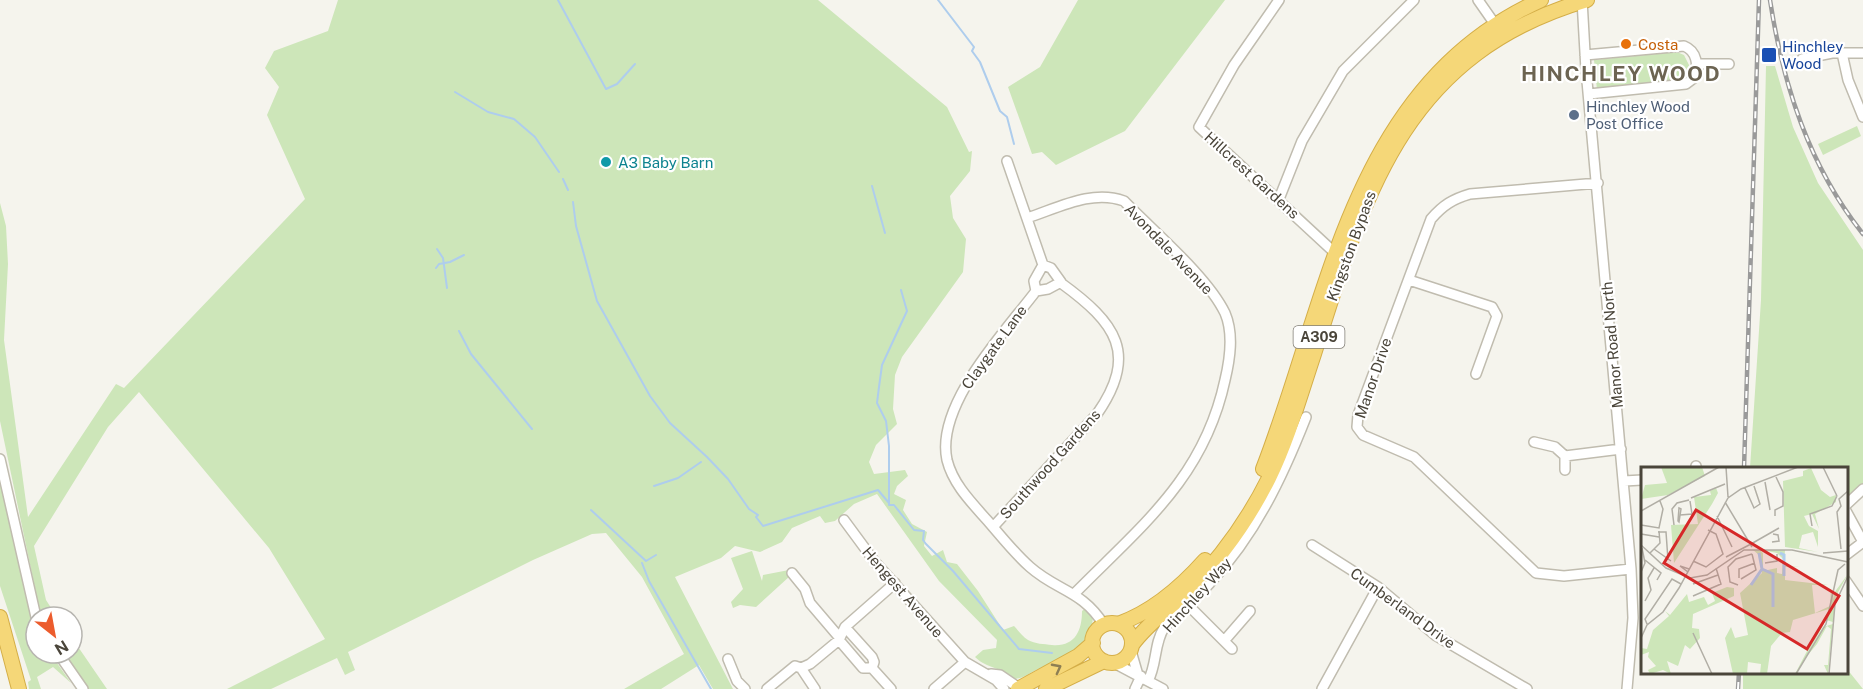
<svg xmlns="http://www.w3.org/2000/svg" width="1863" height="689" font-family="'Public Sans',sans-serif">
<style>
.green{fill:#cde6b9}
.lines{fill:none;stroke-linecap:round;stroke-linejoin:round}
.stream{stroke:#aecded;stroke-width:2}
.minor-casing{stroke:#c0bcaf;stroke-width:12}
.highway-casing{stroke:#d4ae48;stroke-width:16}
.minor{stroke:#fff;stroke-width:9}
.highway{stroke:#f5d778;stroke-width:14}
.rail-casing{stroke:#9a9a9a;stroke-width:4.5}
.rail{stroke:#fff;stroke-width:2;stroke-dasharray:7;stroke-linecap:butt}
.oneway{stroke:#8e7f53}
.food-dot{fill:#e8710a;stroke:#fff;stroke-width:2}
.transit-dot{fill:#1a4fb4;stroke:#fff;stroke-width:2}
.service-dot{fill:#5c6f8a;stroke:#fff;stroke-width:2}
.culture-dot{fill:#0f9aa8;stroke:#fff;stroke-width:2}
.labels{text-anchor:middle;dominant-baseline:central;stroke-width:4.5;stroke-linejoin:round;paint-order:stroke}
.shield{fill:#fff;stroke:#807d75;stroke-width:1.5}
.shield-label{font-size:14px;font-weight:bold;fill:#4a453a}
.food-label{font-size:15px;fill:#c56008;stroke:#fff;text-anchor:start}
.transit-label{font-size:15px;fill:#164399;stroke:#fff;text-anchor:start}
.service-label{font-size:15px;fill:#4e5e75;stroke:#fff;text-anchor:start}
.culture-label{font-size:15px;fill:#0d838f;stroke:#fff;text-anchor:start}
.street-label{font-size:15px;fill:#4a453a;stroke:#fff}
.district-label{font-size:21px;font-weight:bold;letter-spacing:1.5px;fill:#6c6452;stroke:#fff}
.inset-river{fill:none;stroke:#aecded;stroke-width:3}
.inset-road{fill:none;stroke:#b1aea5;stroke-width:1.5}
.view{fill:#d62828;fill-opacity:0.15;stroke:#d62828;stroke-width:3}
.inset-edge{fill:none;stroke:#4a453a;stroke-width:3}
</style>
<rect width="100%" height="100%" fill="#f5f4ed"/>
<path class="green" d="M338,0H818L947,107L969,152L972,151L970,171L950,196L953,218L966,239L963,272L902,357L895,375L893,409L897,424L876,445L869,462L874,474L905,470L908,476L897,486L894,494L906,500L903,510L912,524L927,532L924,546L932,556L943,550L947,562L957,564L978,591L1003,630L1014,626C1018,630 1023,637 1028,640C1035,644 1044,644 1052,645C1074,647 1082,632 1082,611L1086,608L1093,615C1092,652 1063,658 1036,670C1028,674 1024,678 1015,679C1002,667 987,669 975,657L983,650L996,648L997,640L939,581L877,494L854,504L835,521L825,523L820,516L792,528L782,542L760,552L735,546L721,558L675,577L733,689H713L699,665L661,689H624L684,654L642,577L606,533L592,534L533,560L348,652L355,670L345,675L337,658L271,689H227L325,639L269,548L139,392L108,427L34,546L46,600L57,617H41L0,421V203L6,226L8,264L4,340L28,517L116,384L124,388L305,199L267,115L279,87L265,68L274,51L328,31Z
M1078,0H1225L1125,131L1056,165L1042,152L1032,154L1008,87L1040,67Z
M1677,52L1684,55L1690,67L1687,78L1682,82L1597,90L1594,60Z
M1766,66H1775L1793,127L1818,183L1863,250V483L1847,496L1846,468H1750L1761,300Z
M1857,126L1861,136L1823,155L1818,144Z
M0,476L21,574L36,627V653H50L71,683L53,667L37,677L41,689H29L28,682L31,680L0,586Z
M752,551L762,581L763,575L789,570L790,576L756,607L740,605L733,608L731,602L743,589L731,558Z
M72,638L107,689H88L64,653H72Z
M1847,669L1863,689H1743V673L1846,672Z"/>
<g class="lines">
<path class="stream" d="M558,0L606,89L617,84L635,64
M938,0L974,47L972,51L980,62L1000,111L1007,117L1014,144
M455,92L488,112L514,119L535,137L559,172
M563,179L568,190
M872,186L885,233
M573,202L576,226L597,301L650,396L670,423L707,457L728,479L749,509L758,515L756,517L763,526L878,490L889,503
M437,249L443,258L447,288
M436,268L439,264L450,262L464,255
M901,290L907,311L882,365L879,387L877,403L886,421L889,446V505H894L914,530L924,531L923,540L926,544L953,571L1019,649L1052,653
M459,331L471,354L532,429
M654,486L678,478L701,462
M591,510L646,561L656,555
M642,563L649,581L711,689"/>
<g class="minor-casing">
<path id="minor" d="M1279,0L1234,65L1199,127L1335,253
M1478,0L1499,30
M1582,0L1586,70L1631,569L1633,618L1627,689
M1842,53L1848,80L1863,117
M1585,55L1684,46C1697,51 1699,66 1694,78L1686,84L1589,94
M1802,59L1832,53H1863
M1697,64H1729
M1007,161L1043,265L1051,268L1061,282L1048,289L1036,291L1034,281L1043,265
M1598,183L1470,194C1453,199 1443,205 1431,219L1358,415L1357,427L1363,435L1414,457L1536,573L1564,576L1631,569
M1279,199L1302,141L1343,71L1414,0
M1027,218C1058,208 1092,189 1124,201C1154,232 1207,276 1225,313C1234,334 1230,359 1225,380C1204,478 1141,526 1075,593
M1409,280L1492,307L1497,316L1476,374
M1036,291C1005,332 935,405 947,460C953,484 971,502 987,520C1001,536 1014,553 1030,567C1057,591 1082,590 1104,625
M1534,442L1555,447L1565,456V470
M1565,456L1621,449
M0,459L36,617
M1696,466V468
M1624,481L1642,480
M1846,505L1863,489
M1846,511L1863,542L1846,555
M844,520L875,562L965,662
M993,527L1097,414C1139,354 1116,323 1061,283
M1312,545L1378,587L1435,635L1527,689
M792,573L805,589L810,603L839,637
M1846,581L1863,606
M1188,605L1232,649
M845,627L872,657L874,662L872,668L891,689
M839,640L863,668H872
M1224,641L1250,611
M1131,651L1138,675
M58,653L83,689
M728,659L737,681L745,689
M1114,663L1163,689
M991,674L1000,675L1019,688
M1148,681C1157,665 1154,643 1164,628C1177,611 1196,599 1210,583C1255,535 1282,478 1306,417
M767,689L795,666L801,668
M815,689L801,668L810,664L839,640L845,627L895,583
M934,689L965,662L996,680L1004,689
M1135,689L1141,676
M1322,689L1378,587"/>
</g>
<g class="highway-casing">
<path id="highway" d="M1263,469C1330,297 1351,86 1541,0
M0,617L19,689
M1092 643a20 20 0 1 1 40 0a20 20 0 1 1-40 0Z
M1118,624C1152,612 1181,587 1205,560
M1132,645C1147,624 1169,609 1187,592C1221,558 1248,520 1269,478C1288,439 1300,396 1314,354C1365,192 1404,54 1587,0
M1018,689L1078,656L1093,643
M1046,689L1104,661"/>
</g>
<use href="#minor" class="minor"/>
<use href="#highway" class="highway"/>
<g class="rail-casing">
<path id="rail" d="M1770,0C1783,85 1809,166 1863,234
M1744,468L1759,0
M1738,689L1739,672"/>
</g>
<use href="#rail" class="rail"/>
</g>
<defs><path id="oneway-chevron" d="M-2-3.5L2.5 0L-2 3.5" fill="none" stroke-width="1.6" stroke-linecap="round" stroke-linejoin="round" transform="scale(1.5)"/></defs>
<use class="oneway" href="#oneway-chevron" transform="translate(1057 668) rotate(-28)"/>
<circle class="food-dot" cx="1626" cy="44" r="6"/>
<rect class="transit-dot" x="1761" y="47" width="16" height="16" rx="3"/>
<circle class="service-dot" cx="1574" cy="115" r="6"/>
<circle class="culture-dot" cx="606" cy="162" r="6"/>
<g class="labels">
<rect class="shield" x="1293.5" y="326" width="51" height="22" rx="4.5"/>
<g class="shield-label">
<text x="1319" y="337">A309</text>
</g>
<g class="food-label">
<text x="1638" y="44">Costa</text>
</g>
<g class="transit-label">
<text x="1782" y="46">Hinchley<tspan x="1782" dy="17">Wood</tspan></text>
</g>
<g class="service-label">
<text x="1586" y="106">Hinchley Wood<tspan x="1586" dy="17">Post Office</tspan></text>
</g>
<g class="culture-label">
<text x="618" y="162">A3 Baby Barn</text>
</g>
<g class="street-label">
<text transform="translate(1252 175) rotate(42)">Hillcrest Gardens</text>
<text transform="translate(1351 246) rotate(-70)">Kingston Bypass</text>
<text transform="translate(1169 249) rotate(46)">Avondale Avenue</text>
<text transform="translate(1612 345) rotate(-95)">Manor Road North</text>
<text transform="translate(994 347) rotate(-54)">Claygate Lane</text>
<text transform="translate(1373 378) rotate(-71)">Manor Drive</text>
<text transform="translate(1050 464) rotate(-48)">Southwood Gardens</text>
<text transform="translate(903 592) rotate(49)">Hengest Avenue</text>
<text transform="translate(1197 595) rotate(-48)">Hinchley Way</text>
<text transform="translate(1403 608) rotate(36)">Cumberland Drive</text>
</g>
<g class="district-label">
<text x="1621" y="73">HINCHLEY WOOD</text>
</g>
</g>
<g transform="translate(1641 467)">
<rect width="207" height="207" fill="#f5f4ed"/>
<path d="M20,0H61L64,9L27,28L0,32L4,18L26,16ZM170,1L180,23L189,30L195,28V35L174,47L178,62L171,47L163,49L168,59L177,64V80L172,65L161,68L158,81L177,85L144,80L142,14L162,9V4ZM75,21L77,26L71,37L33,96L30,58L57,57L53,30L70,28L69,24ZM112,83H119L122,86V104L136,101V106L141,107L142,92L136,86L121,83H144L143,99L159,100H144V113L187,118H171L174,146L189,139L190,122L192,132L193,126L207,107L195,129L192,155L185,153L167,186L182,160L192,157L187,207L183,198H187L190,162L186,159L176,177L166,189L157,204L154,207L188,142L152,153L149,165L141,166L130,179L126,207H119L120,197L107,195L106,207H92L84,171L90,160L94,171L107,168L99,126L121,106L118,88ZM86,120L93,121V129L52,147L51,161L58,162L59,171L49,182L44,178L37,199L26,194L30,207L22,203L9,207L7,203L15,199L7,190L8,185L0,188V181L6,182L12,163L28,149L24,144L29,148L46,127L48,135L63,130L67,138L74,134L71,126Z" fill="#cde6b9"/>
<path class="inset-river" d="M139,86L143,88V109M121,102L132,107V140M110,118L121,102L118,86"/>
<path class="inset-road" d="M85,0L87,30M182,0L196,29M124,15L129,43M104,21L113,41L119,37L113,19M50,31L84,17M84,35L111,80M38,41L40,42L38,55L37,54ZM0,44L78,0M39,48L51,47L49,34M76,49L91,80M134,49V43L142,39V25L135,10M0,58L18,61L22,42L19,34M33,58L31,42L36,36L48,33M171,59L169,47L191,39L196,29M17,65H25L27,93M0,67L18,70M131,75L138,74L137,68L132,67M110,77L138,61M0,78L25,101L49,111L66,108L103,83H151L207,95M13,82L30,94M200,82L196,45L200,39L198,32L207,24M9,86L19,76L18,64M182,86L207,84M85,90L110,77M4,93L20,106L16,113M52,94L65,100L82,87L75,67L67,63M124,96L136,94V87M0,105L4,96L1,81M47,105L39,99L48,102M98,111V102L114,96M100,112L115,103L111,87M52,117L77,108M97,118L89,115L87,100L95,92L111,87M52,129L80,117L75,101M4,134L10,123L7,111L13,101M6,157L4,152L31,112L40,117M52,166L71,207M0,171L6,158L22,145L38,121L87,31L100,22L157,0M155,207L185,157L197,103L204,97M188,207L194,137L207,109"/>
<path class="view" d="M55,43L198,129L166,182L23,96Z"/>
<rect width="207" height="207" class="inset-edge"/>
</g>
<g transform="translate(54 635) rotate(149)"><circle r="28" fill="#ffffff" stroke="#b7b5b0" stroke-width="1.5"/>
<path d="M0-4.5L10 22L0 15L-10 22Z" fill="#ec5c2d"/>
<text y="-9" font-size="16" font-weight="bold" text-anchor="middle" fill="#4a453a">N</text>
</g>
</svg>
